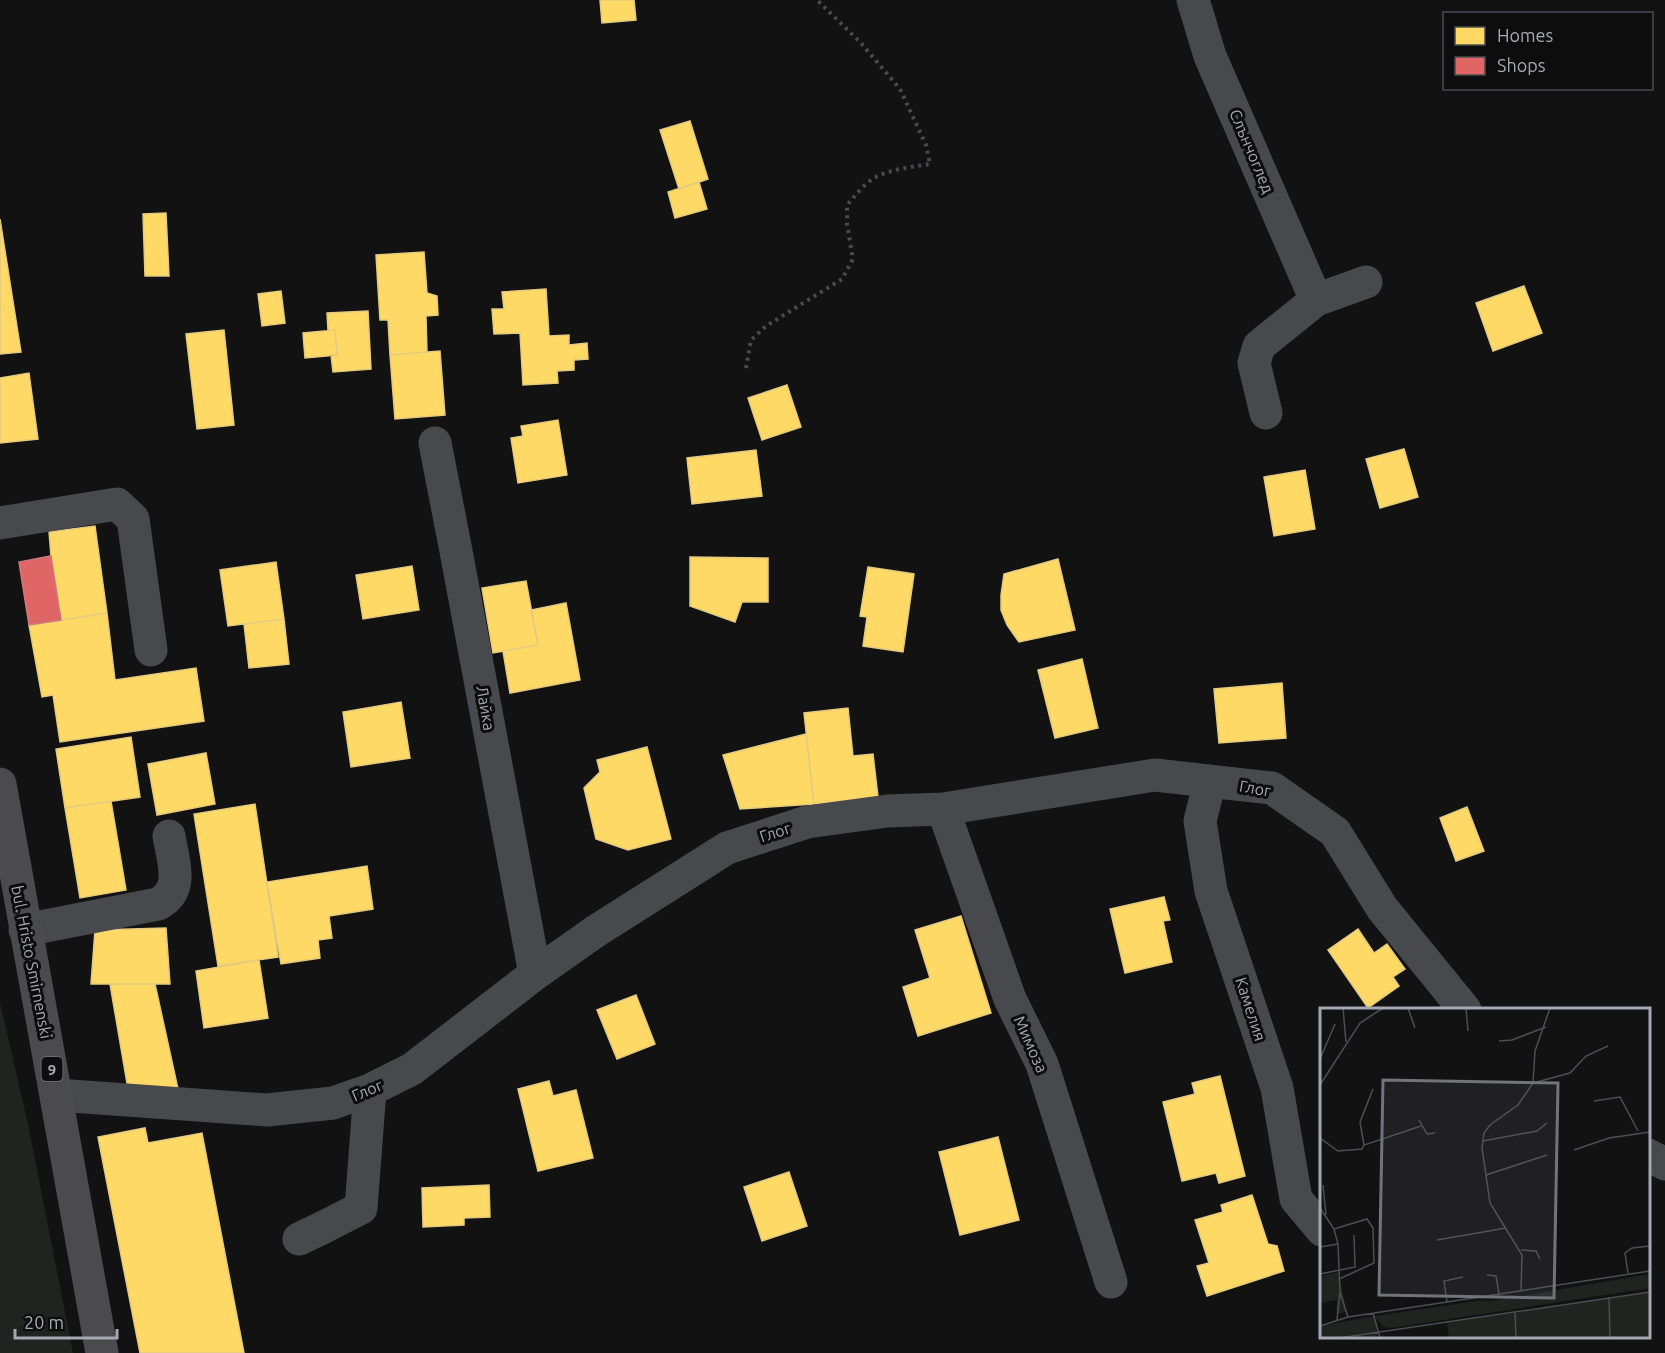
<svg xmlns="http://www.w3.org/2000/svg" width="1665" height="1353" font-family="Ubuntu,sans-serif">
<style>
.green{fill:#1f2420}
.homes{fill:#ffd966;stroke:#e4ca7d;stroke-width:1.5}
.shops{fill:#e06666;stroke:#ce7a7d;stroke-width:1.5}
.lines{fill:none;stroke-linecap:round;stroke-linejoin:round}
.path{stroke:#4a4b4e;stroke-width:4;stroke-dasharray:3 4.5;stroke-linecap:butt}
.minor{stroke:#48494c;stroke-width:33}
.major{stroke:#4b4b4e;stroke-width:33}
.labels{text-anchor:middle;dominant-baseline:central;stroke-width:6;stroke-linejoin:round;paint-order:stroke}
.shield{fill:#0d0d0e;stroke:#777a81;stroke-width:1.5}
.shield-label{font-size:15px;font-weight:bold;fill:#a5a8b2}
.street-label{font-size:16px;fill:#a5a8b2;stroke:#0d0d0e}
.inset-road{fill:none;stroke:#4d4e53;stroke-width:1.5}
.view{fill:#72747a;fill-opacity:0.15;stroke:#72747a;stroke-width:3}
.inset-edge{fill:none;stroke:#a5a8b2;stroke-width:3}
</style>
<rect width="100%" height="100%" fill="#121213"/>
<path class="green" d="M0,1003L28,1124L73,1353H0Z"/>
<path class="homes" d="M600,0H634L636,20L602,23Z
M690,121L708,179L679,189L660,130Z
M699,182L707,209L675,218L668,192Z
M166,213L169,276H145L143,214Z
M0,219L21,352L0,354Z
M424,252L427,293L437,296L438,315L426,316L427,352L390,355L388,320H380L376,255Z
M1524,286L1542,333L1493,351L1476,303Z
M546,289L549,336L569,335V345L587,343L588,359L574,360V370L557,371L558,383L523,385L520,333L494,334L492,309H504L502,292Z
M281,291L285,323L262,326L258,294Z
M368,311L371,369L333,372L331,355H337L335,330H328L327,313Z
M224,330L234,425L197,429L186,334Z
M335,330L337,355L305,358L303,333Z
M440,351L445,415L395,419L390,355Z
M29,373L38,439L0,443V378Z
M787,385L801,427L762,440L748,398Z
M558,420L567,475L518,483L511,438L523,436L521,426Z
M1404,449L1418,497L1380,508L1366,459Z
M756,450L762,496L692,504L687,458Z
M1305,470L1315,529L1274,536L1264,477Z
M95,526L107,613L61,620L51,556L49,532Z
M690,557L768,558V602H742L735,622L690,606Z
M1058,559L1075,630L1019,642L1007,625L1001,610V595L1004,574Z
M276,562L284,619L228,626L220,570Z
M412,566L419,610L363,619L356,575Z
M868,567L914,574L903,652L863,646L867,617L860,616Z
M526,581L538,645L493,653L482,588Z
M566,603L580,680L510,693L503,651L538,645L531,610Z
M107,613L115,680L196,668L204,721L60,742L53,695L42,697L29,625Z
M284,619L289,664L249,668L244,624Z
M1082,659L1098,728L1055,738L1038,670Z
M1282,683L1286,738L1219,743L1214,689Z
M401,702L410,758L351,767L343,712Z
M848,708L853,756L873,754L878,797L814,804L804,713Z
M806,734L814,804L740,809L723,755Z
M131,737L140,797L65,808L56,749Z
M647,747L671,839L628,850L596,839L584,788L600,772L597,760Z
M206,753L215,804L157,815L148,764Z
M111,801L126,890L80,898L65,808Z
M255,804L278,957L218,966L194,814Z
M1467,807L1484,851L1456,861L1440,818Z
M367,866L373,909L329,916L332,938L318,940L320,958L281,964L267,882Z
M1164,897L1170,920L1163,921L1172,962L1125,973L1110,909Z
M961,916L991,1013L918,1036L903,987L930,978L915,930Z
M166,928L170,984H91L95,930Z
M1358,929L1374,953L1387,944L1405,969L1393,977L1399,986L1368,1008L1328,950Z
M259,960L268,1018L204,1028L196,971Z
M110,984H155L178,1089H128Z
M636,995L655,1044L617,1059L597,1010Z
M1220,1076L1245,1176L1219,1183L1216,1173L1182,1181L1163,1102L1195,1094L1192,1083Z
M549,1081L553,1096L576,1090L593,1158L538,1171L518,1089Z
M145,1128L148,1143L202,1133L244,1353H140L98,1137Z
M998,1137L1019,1220L960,1235L939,1152Z
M789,1172L807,1226L762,1241L744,1187Z
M489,1185L490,1217L464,1218V1225L423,1227L422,1188Z
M1252,1195L1268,1244L1277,1246L1284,1271L1207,1296L1197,1266L1209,1263L1195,1220L1223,1212L1221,1205Z"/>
<path class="shops" d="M51,556L61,620L29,625L19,562Z"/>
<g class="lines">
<path class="path" d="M746,368L751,340L766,326L842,279L853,259L847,224V205C855,196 863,185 874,178C890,169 912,167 930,164L926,145L900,89L861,43L817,0"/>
<path class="minor" d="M1193,0L1210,56L1316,300
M1266,413L1254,363L1259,346L1316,300L1366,282
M435,443L456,551L535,974
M0,523L117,504L133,519L151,650
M1210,781L1200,821L1211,891L1277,1088L1296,1199L1322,1230
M943,809L1010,999L1042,1064L1111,1282
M25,930L158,904C185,890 173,861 169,836
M57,1095L267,1110L333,1103L370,1090L412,1069L535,974L596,931L727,848L807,822L888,811L943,809L1155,775L1272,788L1335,832L1382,908L1465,1010
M1648,1155L1665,1164
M299,1239L324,1227L361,1208L370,1090"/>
<path class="major" d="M0,784L102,1353"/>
</g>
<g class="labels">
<rect class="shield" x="41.5" y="1057" width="21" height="24" rx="4.5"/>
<g class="shield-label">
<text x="52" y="1069">9</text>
</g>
<g class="street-label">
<text transform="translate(1252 151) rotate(67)">Слънчоглед</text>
<text transform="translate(486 708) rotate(80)">Лайка</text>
<text transform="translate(1255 788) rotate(10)">Глог</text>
<text transform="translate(775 832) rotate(-18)">Глог</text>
<text transform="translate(32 962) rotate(79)">bul. Hristo Smirnenski</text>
<text transform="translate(1251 1009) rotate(72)">Камелия</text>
<text transform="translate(1031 1044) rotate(66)">Мимоза</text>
<text transform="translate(367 1090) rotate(-23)">Глог</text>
</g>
</g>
<g transform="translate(1320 1008)">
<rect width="330" height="330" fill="#121213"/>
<path d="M19,264L26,304L16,306L17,292L0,295V268ZM330,266V280L71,320L64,319L55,309L57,330H0V318L55,308L157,293H172ZM330,284V330H129L127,315Z" fill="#1f2420"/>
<path class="inset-road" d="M23,0L26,34M88,0L95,20M146,0L148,23M179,33L192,32L226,19M0,71V51L15,16M213,75L250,65L266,48L288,38M0,77L40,15L63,0M274,93L300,89L318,123M99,112L107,126L115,125M0,130L18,143L42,141L44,137L101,118M163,133L217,123L227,115M44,137L40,114L53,81M254,142L289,130L330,124M166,167L227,147M3,177L6,207M0,200L14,221L18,236L20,284L28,309M14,221L47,211L53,220L54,255L19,271M117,232L186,220M0,239L18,236M201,242L216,243L220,251M308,265L305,245L312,240L330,238M0,266L35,259L34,227M167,267L176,268L179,286M201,282L202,247L170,195L162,140L164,125L170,117L198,97L213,75L215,43L230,0M289,289L290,330M127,294L124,273L143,269M195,304L196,330M53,305L60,330M17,312L20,284M0,318L28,309L330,263M19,330L330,284"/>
<path class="view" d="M63,72L238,75L234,290L59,287Z"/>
<rect width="330" height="330" class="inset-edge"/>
</g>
<rect x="1443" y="12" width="210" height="78" fill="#0d0d0e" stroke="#4a4b50" stroke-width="1.5"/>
<rect x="1455" y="27" width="30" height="18" fill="#ffd966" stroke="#4a4b50" stroke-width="1.5"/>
<text x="1497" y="42" font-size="18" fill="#a5a8b2">Homes</text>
<rect x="1455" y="57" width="30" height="18" fill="#e06666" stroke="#4a4b50" stroke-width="1.5"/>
<text x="1497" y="72" font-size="18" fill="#a5a8b2">Shops</text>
<path d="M15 1329v9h102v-9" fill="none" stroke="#a5a8b2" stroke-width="3"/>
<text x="24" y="1329" font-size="18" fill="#a5a8b2" stroke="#0d0d0e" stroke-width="4.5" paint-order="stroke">20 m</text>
</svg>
